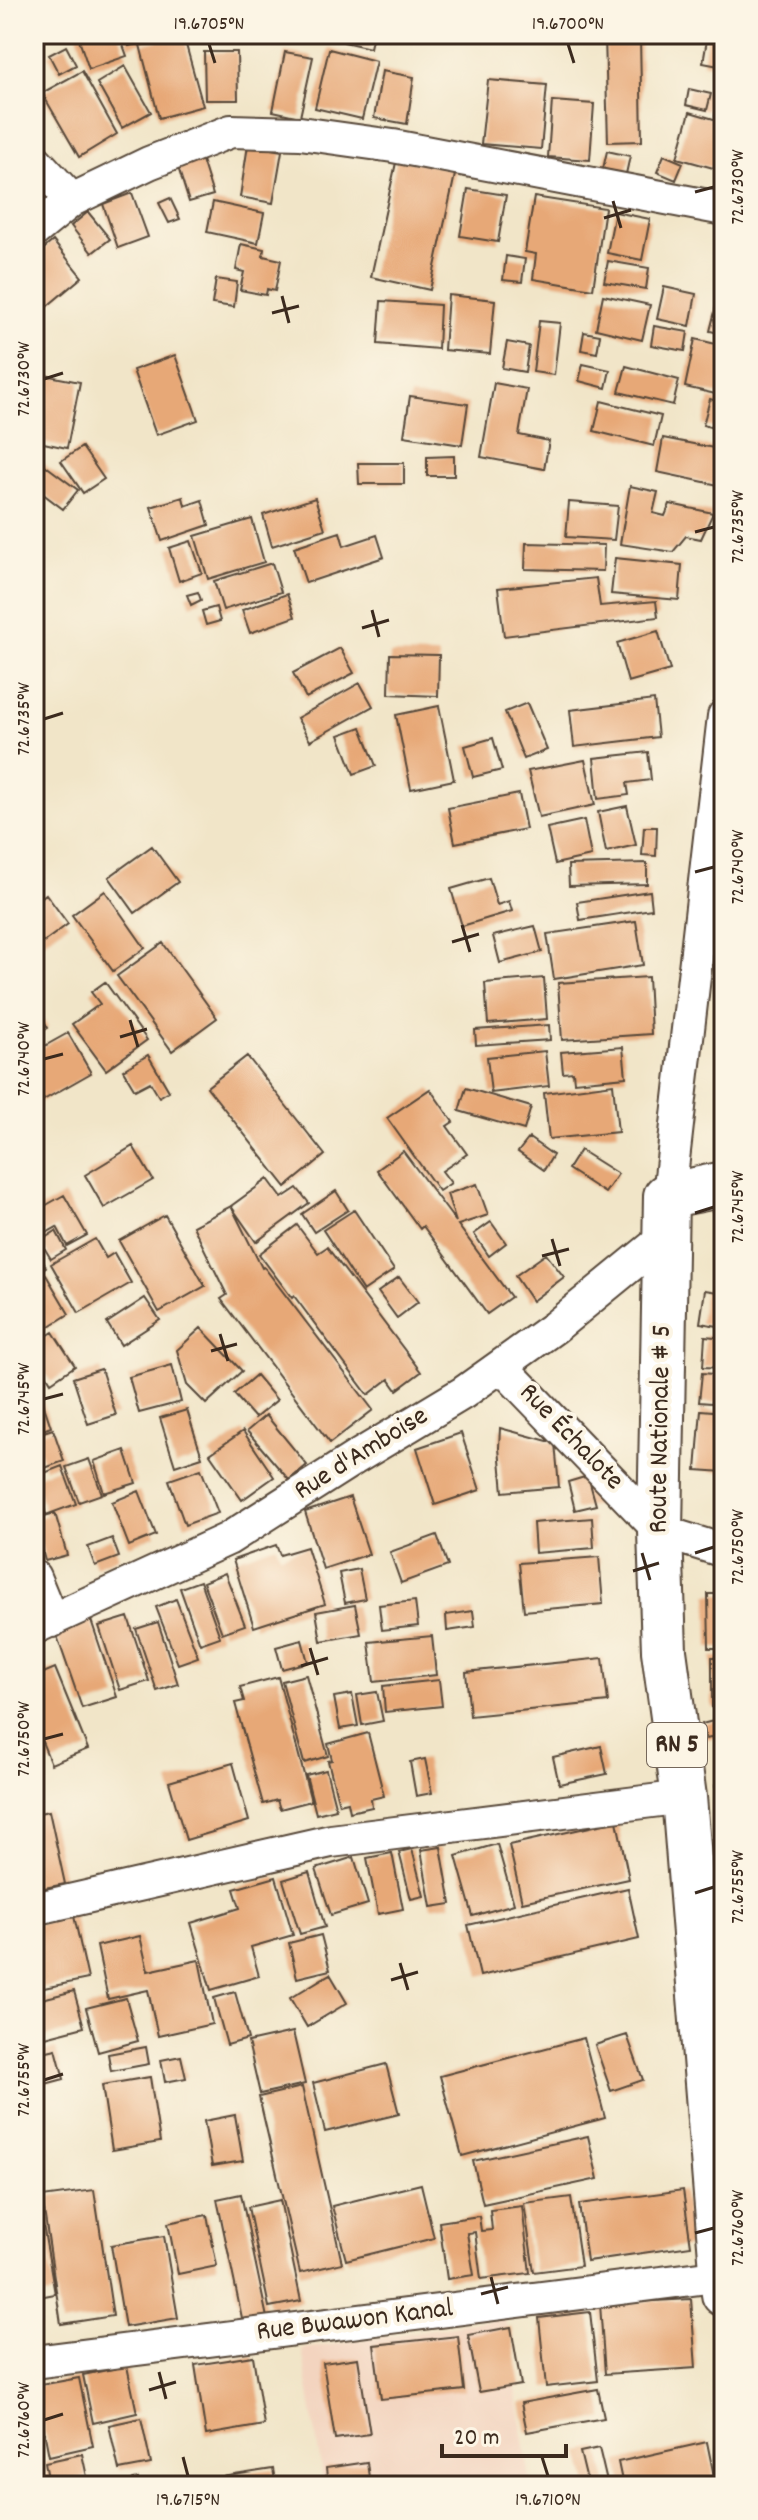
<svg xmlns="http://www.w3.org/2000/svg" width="758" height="2520" font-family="Dekko,sans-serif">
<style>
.built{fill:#f3d4bf}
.building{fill:#e7a877}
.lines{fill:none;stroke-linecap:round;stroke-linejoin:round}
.minor-casing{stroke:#564638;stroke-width:36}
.primary-casing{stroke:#564638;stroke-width:48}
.minor{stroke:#fff;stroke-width:32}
.primary{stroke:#fff;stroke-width:44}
.ticks{fill:none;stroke:#3b2a1e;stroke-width:3}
.labels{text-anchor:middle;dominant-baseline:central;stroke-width:8;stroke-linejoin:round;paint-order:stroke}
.shield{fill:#fcf5e5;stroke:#75675a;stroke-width:2}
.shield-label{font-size:26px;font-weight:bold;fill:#3b2a1e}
.street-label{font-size:28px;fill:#3b2a1e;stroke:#fcf5e5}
.neatline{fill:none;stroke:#3b2a1e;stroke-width:3}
.ticks-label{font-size:20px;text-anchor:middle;fill:#3b2a1e}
</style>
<rect width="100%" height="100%" fill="#fcf5e5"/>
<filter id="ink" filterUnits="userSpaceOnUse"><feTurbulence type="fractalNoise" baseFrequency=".0125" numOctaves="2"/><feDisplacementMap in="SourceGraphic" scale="16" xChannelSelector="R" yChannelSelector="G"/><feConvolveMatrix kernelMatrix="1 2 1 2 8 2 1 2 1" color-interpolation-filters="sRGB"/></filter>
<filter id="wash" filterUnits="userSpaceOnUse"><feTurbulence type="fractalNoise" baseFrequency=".006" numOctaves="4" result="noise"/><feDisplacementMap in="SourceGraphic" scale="32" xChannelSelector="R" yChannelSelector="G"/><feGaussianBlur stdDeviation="1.8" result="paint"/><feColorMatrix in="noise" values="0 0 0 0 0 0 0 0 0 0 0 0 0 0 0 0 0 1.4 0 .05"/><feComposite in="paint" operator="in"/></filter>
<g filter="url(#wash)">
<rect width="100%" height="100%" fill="#f1e5c8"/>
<path class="built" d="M505,2318L531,2486H324L302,2349Z"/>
<g id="blocks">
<path class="building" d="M77,34H119L127,56L89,69Z
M126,34H167L168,35L129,46Z
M183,34L203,106L159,118L140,45Z
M346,34H373L370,48L344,42Z
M708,34H724V67L703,63Z
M605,37H640L642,141L608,142Z
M66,46L76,65L59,74L49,55Z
M329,49L376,61L362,119L315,108Z
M204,52H237L238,100H205Z
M285,52L313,57L300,117L273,111Z
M125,66L151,112L122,128L97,83Z
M82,71L117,134L79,157L42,93Z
M382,71L414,77L407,124L374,118Z
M34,74L42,81L34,90Z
M722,77H724V117L715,116Z
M488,80L547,85L541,149L481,144Z
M689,89L711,94L707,110L686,105Z
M552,101L594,104L590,160L548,157Z
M690,112L724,122V145L717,169L677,158Z
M248,145L282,151L273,203L240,197Z
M607,151L630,156L626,174L603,169Z
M664,155L683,163L676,180L657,172Z
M201,157L213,195L189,202L177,164Z
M397,158L456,170L430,290L371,277Z
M468,189L506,195L498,242L460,236Z
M132,193L148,237L118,248L103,204Z
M534,197L605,208L593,289L533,279L536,254L525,252Z
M170,198L180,219L169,223L159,203Z
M213,202L264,213L258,243L207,232Z
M88,212L110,239L92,253L71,226Z
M615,212L650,219L642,260L607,253Z
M53,241L82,277L45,308L34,294V257Z
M241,244L264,249L263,256L281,260L275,291L267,289L266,295L240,290L244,272L236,270Z
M506,256L525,259L522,282L503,280Z
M608,261L649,268L646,289L604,282Z
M216,279L237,282L234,307L212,304Z
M664,287L696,294L690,326L657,319Z
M448,295L495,300L490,354L444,350Z
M603,295L650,305L642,340L596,329Z
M381,301L440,305L438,349L378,344Z
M717,303L724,304V334L710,331Z
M539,321L560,323L554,375L533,372Z
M654,326L688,332L685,351L651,345Z
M584,332L600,335L597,353L581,350Z
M695,339L724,346V396L685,387Z
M507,342L529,346L525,372L502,368Z
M41,351L44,363L34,366V353Z
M175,355L198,420L156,435L133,370Z
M583,364L610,370L606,388L579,381Z
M626,366L679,380L673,405L619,392Z
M34,373L80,382L67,448L34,441Z
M494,383L527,389L519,435L549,441L544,469L481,457Z
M410,396L468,404L462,445L404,436Z
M710,399L724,403V431L703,425Z
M601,401L661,416L654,446L594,431Z
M663,438L724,450L723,486L657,472Z
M82,447L104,479L83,493L61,461Z
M454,456V476H427V457Z
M34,457L78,490L63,509L34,487Z
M358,463H404V484H359Z
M630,486L658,492L653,513L665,516L670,504L713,513L701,539L686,536L673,552L620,544Z
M183,497L185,506L202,500L209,525L162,541L151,507Z
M315,498L325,529L272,546L263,515Z
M569,502L618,506L614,540L566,537Z
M252,519L264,562L208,579L195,536Z
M340,532L344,546L377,535L384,557L306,583L294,547Z
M191,541L202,573L179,581L169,548Z
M526,543L604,545L603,571L525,569Z
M615,558L682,565L679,600L611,594Z
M272,563L281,592L223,610L214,581Z
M596,578L600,606L656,601L658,617L504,636L498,588Z
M198,592L201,600L191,605L187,595Z
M287,594L295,617L250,633L242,610Z
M216,607L220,621L206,625L202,611Z
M658,631L670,670L628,682L617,643Z
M340,648L354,673L306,698L293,673Z
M390,654L439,655L438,696L389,694Z
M360,683L373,706L310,741L297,718Z
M654,700L658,737L574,747L570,710Z
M527,703L547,750L524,759L505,712Z
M439,706L454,780L411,789L396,715Z
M361,727L376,766L354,774L339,735Z
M493,738L502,770L473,777L465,746Z
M648,752L651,780L627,783L629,795L598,799L594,758Z
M585,760L595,805L539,817L528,771Z
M519,794L526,829L455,843L448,808Z
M627,806L636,845L606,852L598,812Z
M584,820L591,856L555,864L547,828Z
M644,827H657L656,856L642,855Z
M152,846L178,882L135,913L109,877Z
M647,863V884L569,886L568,865Z
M489,878L497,905L509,901L512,911L462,926L451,889Z
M105,891L145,948L113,971L72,915Z
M650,891L652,909L580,920L577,902Z
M46,894L68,924L34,949V903Z
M636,921L643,965L554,979L547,934Z
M535,926L542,952L500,963L493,936Z
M163,943L217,1018L172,1051L117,976Z
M648,977L651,1034L562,1040L558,983Z
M544,978L547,1019L488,1024L485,983Z
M105,982L147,1040L106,1070L72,1024L100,1004L91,992Z
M34,1005L48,1028L34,1036Z
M549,1025L550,1040L476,1045L475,1030Z
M68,1033L91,1073L40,1102L34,1093V1052Z
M623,1047L626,1077L574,1082L573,1072L563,1073L561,1052Z
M545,1051L549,1086L491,1093L487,1057Z
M148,1055L169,1091L159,1097L150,1082L135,1090L123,1070Z
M247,1056L325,1155L286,1187L207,1087Z
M613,1084L618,1132L549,1139L544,1093Z
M466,1088L531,1107L524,1130L459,1111Z
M430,1089L453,1122L447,1126L467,1154L442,1171L451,1183L439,1191L387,1118Z
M529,1138L553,1155L544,1170L518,1152Z
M133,1146L153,1180L104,1208L85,1175Z
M580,1150L618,1174L605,1193L568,1169Z
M403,1151L456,1222L447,1194L477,1184L488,1215L458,1225L511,1297L487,1314L423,1226L420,1229L377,1170Z
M268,1179L282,1198L297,1188L309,1203L256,1242L231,1206Z
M336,1191L348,1210L314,1232L302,1214Z
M64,1195L87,1235L67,1246L57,1227L41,1236L34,1225V1212Z
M231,1206L262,1268L264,1267L373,1410L330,1443L221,1299L227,1295L193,1226Z
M354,1210L394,1270L363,1291L323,1230Z
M165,1215L205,1286L159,1312L119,1241Z
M491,1222L506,1243L489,1256L474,1234Z
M297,1225L318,1253L327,1247L421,1372L397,1390L389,1379L368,1395L294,1296L292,1298L259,1254Z
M56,1231L66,1250L51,1259L40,1241Z
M724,1231V1275H723L713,1234Z
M95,1239L106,1258L114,1253L131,1283L79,1313L51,1264Z
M34,1245L46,1267L34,1274Z
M546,1254L564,1277L532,1301L515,1276Z
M46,1275L69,1314L34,1336V1283Z
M399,1277L418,1302L397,1318L378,1292Z
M705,1290L724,1293V1327L700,1323Z
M145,1298L160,1320L121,1345L107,1323Z
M201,1328L242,1371L206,1404L187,1385L177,1350Z
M53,1332L75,1366L51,1382L34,1355V1344Z
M705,1336L724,1338V1368L703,1367Z
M172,1365L181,1402L139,1413L129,1377Z
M101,1369L116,1415L88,1424L73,1378Z
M34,1370L41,1382L37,1385L51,1427L34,1433Z
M702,1373L724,1375V1404L699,1402Z
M256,1375L277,1400L255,1418L234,1394Z
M187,1410L202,1457L175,1466L160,1418Z
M701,1410L724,1412V1472L696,1470Z
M266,1415L307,1465L289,1480L247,1431Z
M500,1428L555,1443L559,1487L503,1492L499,1448Z
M53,1429L64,1461L45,1468L34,1435Z
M243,1431L274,1477L242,1500L210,1454Z
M461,1433L480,1490L435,1505L417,1448Z
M125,1450L136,1483L104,1493L94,1461Z
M89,1459L102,1494L79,1502L66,1467Z
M62,1466L76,1504L46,1515L34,1477Z
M201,1469L218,1513L185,1525L169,1480Z
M588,1476L596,1505L575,1510L568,1482Z
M139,1491L156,1535L129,1546L112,1502Z
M350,1497L369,1554L323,1569L305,1512Z
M55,1513L67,1555L45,1561L34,1519Z
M592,1518L594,1548L535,1553L533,1523Z
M437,1535L448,1566L401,1583L390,1552Z
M112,1538L119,1557L95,1566L88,1547Z
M276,1545L280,1555L307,1547L325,1604L254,1627L233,1560Z
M599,1557L603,1604L524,1611L519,1563Z
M359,1569L365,1599L345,1603L339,1573Z
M225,1573L245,1625L222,1633L203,1582Z
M200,1581L220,1637L200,1644L180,1588Z
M708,1594H724V1648H709Z
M176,1599L198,1657L178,1664L156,1607Z
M415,1601L418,1626L382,1630L379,1605Z
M355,1605L361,1634L321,1641L316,1612Z
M473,1611L475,1627L447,1631L446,1615Z
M128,1617L149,1681L120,1690L99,1626Z
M91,1620L117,1697L82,1708L56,1633Z
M158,1622L178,1684L157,1691L136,1629Z
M432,1636L436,1675L374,1682L369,1642Z
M302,1640L308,1662L282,1669L276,1647Z
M712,1657H724V1708H712Z
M603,1658L608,1702L470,1716L466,1672Z
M55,1668L88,1749L51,1764L34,1722V1677Z
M306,1675L328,1756L304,1763L282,1681Z
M278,1677L311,1801L280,1809L277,1800L263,1804L235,1703L244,1701L240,1687Z
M439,1680L442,1706L385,1712L383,1686Z
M377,1692L383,1721L362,1725L357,1695Z
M352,1694L358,1726L340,1729L334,1697Z
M724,1718V1735L706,1739L702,1724Z
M368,1733L384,1796L371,1799L372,1807L350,1812L348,1802L339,1804L328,1761L332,1760L328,1744Z
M601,1746L607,1774L559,1784L553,1757Z
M425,1759L432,1793L416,1796L410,1762Z
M233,1763L249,1821L186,1840L169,1782Z
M326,1770L336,1809L316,1814L306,1775Z
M724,1783V1816H723L715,1785Z
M49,1811L65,1884L34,1890V1814Z
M617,1821L629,1879L522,1902L509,1845Z
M497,1844L514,1904L473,1916L456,1856Z
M441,1847L451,1904L431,1907L421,1850Z
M412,1849L424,1896L411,1899L399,1852Z
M392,1853L403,1909L378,1914L367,1858Z
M354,1857L368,1904L331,1915L316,1869Z
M309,1872L325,1927L300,1934L283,1880Z
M276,1877L293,1935L251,1947L259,1976L211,1990L191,1923L240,1908L234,1889Z
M628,1888L639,1939L480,1976L468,1925Z
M74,1916L88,1979L34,1990V1925Z
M321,1935L330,1970L297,1978L289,1943Z
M140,1936L148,1971L199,1960L212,2024L158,2036L148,1990L108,1999L97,1946Z
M330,1974L347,2003L307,2027L290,1998Z
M74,1991L84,2027L34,2040V2001Z
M235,1992L248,2039L227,2045L214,1998Z
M126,1998L138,2041L98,2052L86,2008Z
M293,2032L305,2084L260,2094L248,2042Z
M627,2035L643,2080L611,2091L595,2045Z
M584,2038L605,2118L462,2156L440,2076Z
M146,2047L149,2064L111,2071L108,2054Z
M56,2049L64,2079L34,2087V2054Z
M181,2056L186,2078L165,2082L161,2060Z
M386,2064L399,2114L325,2132L313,2083Z
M150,2077L160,2142L112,2150L102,2085Z
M302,2087L342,2263L300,2273L259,2097Z
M235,2115L243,2161L212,2166L204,2121Z
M588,2136L598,2179L483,2204L473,2161Z
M36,2156L42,2190L34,2191V2157Z
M421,2184L434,2238L346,2260L332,2206Z
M94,2190L113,2316L61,2324L42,2197Z
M683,2190L691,2246L587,2261L579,2204Z
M241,2194L270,2332L246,2337L217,2199Z
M34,2196H38L55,2294L34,2298Z
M571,2197L581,2266L534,2272L524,2203Z
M280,2200L301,2301L269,2307L248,2207Z
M522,2206L530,2273L481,2279L475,2232L467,2233L474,2275L447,2279L439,2222L479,2216L481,2231L492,2230L490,2210Z
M207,2215L217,2266L178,2274L168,2223Z
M164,2236L178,2318L125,2327L111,2245Z
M691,2299L696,2368L605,2374L600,2304Z
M590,2312L598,2381L546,2387L539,2318Z
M511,2327L521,2385L479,2392L468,2335Z
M458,2336L464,2390L381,2399L374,2345Z
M253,2356L264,2425L206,2435L195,2365Z
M358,2358L370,2434L335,2439L323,2363Z
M127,2366L137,2413L93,2423L83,2375Z
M79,2378L93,2446L49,2456L35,2386Z
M598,2389L604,2418L527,2432L521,2403Z
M141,2418L151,2464L119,2470L109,2425Z
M34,2432L39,2452L34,2453Z
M707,2442L716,2486H623L618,2462Z
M599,2448L607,2482L588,2485L580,2452Z
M82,2454L87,2477L49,2484L45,2462Z
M34,2462H37L41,2480L34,2481Z
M367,2462L370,2486H328L326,2468Z
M273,2469L276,2486H209L208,2479Z
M138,2479L139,2486H113V2485Z
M106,2481L107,2486H87V2485Z
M199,2481L200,2486H175V2484Z"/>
</g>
</g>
<g filter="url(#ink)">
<use href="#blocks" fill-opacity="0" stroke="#564638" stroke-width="2"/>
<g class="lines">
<g class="minor-casing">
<path id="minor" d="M34,159L72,200
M34,231L72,200L149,163L231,131L300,133L393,146L724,209
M501,1366L660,1531L724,1551
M34,1577L52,1621
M34,1628L228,1539L355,1458L463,1393L555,1327L664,1238L724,716
M34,1909L331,1841L684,1797
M34,2362L724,2275"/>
</g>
<g class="primary-casing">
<path id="primary" d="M724,1184L666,1196L660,1531L664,1651L684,1797L724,2294"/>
</g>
<use href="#minor" class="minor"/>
<use href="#primary" class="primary"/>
</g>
</g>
<path class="ticks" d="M209,44L215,63M568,44L574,63M695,192L714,187M613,201L621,228M604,218L631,210M282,296L289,323M272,313L299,306M44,379L63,373M695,532L714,527M372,610L379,637M362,628L389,620M44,719L63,713M695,872L714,867M462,925L470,952M452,942L479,934M130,1020L138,1047M120,1037L147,1029M44,1059L63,1054M695,1213L714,1207M552,1239L560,1266M542,1256L569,1249M220,1334L228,1361M211,1351L237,1344M44,1399L63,1394M642,1553L650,1580M695,1553L714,1547M633,1571L659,1563M310,1648L318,1675M301,1666L328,1658M44,1739L63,1734M695,1893L714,1887M400,1963L408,1990M391,1980L418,1972M44,2080L63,2074M695,2233L714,2228M491,2277L498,2304M481,2294L508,2287M159,2372L166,2399M149,2390L176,2382M44,2420L63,2414M183,2457L188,2476M542,2457L548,2476"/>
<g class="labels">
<rect class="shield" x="647" y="1723" width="60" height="44" rx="6"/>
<g class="shield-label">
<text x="677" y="1745">RN 5</text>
</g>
<g class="street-label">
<text transform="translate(662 1429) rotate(-89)">Route Nationale # 5</text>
<text transform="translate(570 1438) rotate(46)">Rue Échalote</text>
<text transform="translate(362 1455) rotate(-32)">Rue d'Amboise</text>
<text transform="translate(355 2322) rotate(-7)">Rue Bwawon Kanal</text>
</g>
</g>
<rect width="758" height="2520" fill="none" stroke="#fcf5e5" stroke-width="88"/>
<path d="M442 2444v12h124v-12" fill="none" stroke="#3b2a1e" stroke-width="4"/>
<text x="454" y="2444" font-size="24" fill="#3b2a1e" stroke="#fcf5e5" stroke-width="6" paint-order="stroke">20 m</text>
<rect x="44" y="44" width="670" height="2432" class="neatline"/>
<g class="ticks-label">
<text x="209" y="29">19.6705°N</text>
<text x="568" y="29">19.6700°N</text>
<text transform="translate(736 187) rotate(-90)" y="7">72.6730°W</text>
<text transform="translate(22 379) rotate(-90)" y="7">72.6730°W</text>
<text transform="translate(736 527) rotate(-90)" y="7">72.6735°W</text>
<text transform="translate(22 719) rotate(-90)" y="7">72.6735°W</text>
<text transform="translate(736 867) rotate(-90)" y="7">72.6740°W</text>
<text transform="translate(22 1059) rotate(-90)" y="7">72.6740°W</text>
<text transform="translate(736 1207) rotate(-90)" y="7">72.6745°W</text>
<text transform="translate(22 1399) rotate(-90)" y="7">72.6745°W</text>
<text transform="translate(736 1547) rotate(-90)" y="7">72.6750°W</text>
<text transform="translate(22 1739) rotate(-90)" y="7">72.6750°W</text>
<text transform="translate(736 1887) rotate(-90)" y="7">72.6755°W</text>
<text transform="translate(22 2080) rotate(-90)" y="7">72.6755°W</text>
<text transform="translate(736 2228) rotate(-90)" y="7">72.6760°W</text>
<text transform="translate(22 2420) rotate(-90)" y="7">72.6760°W</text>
<text x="188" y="2505">19.6715°N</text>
<text x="548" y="2505">19.6710°N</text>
</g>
</svg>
